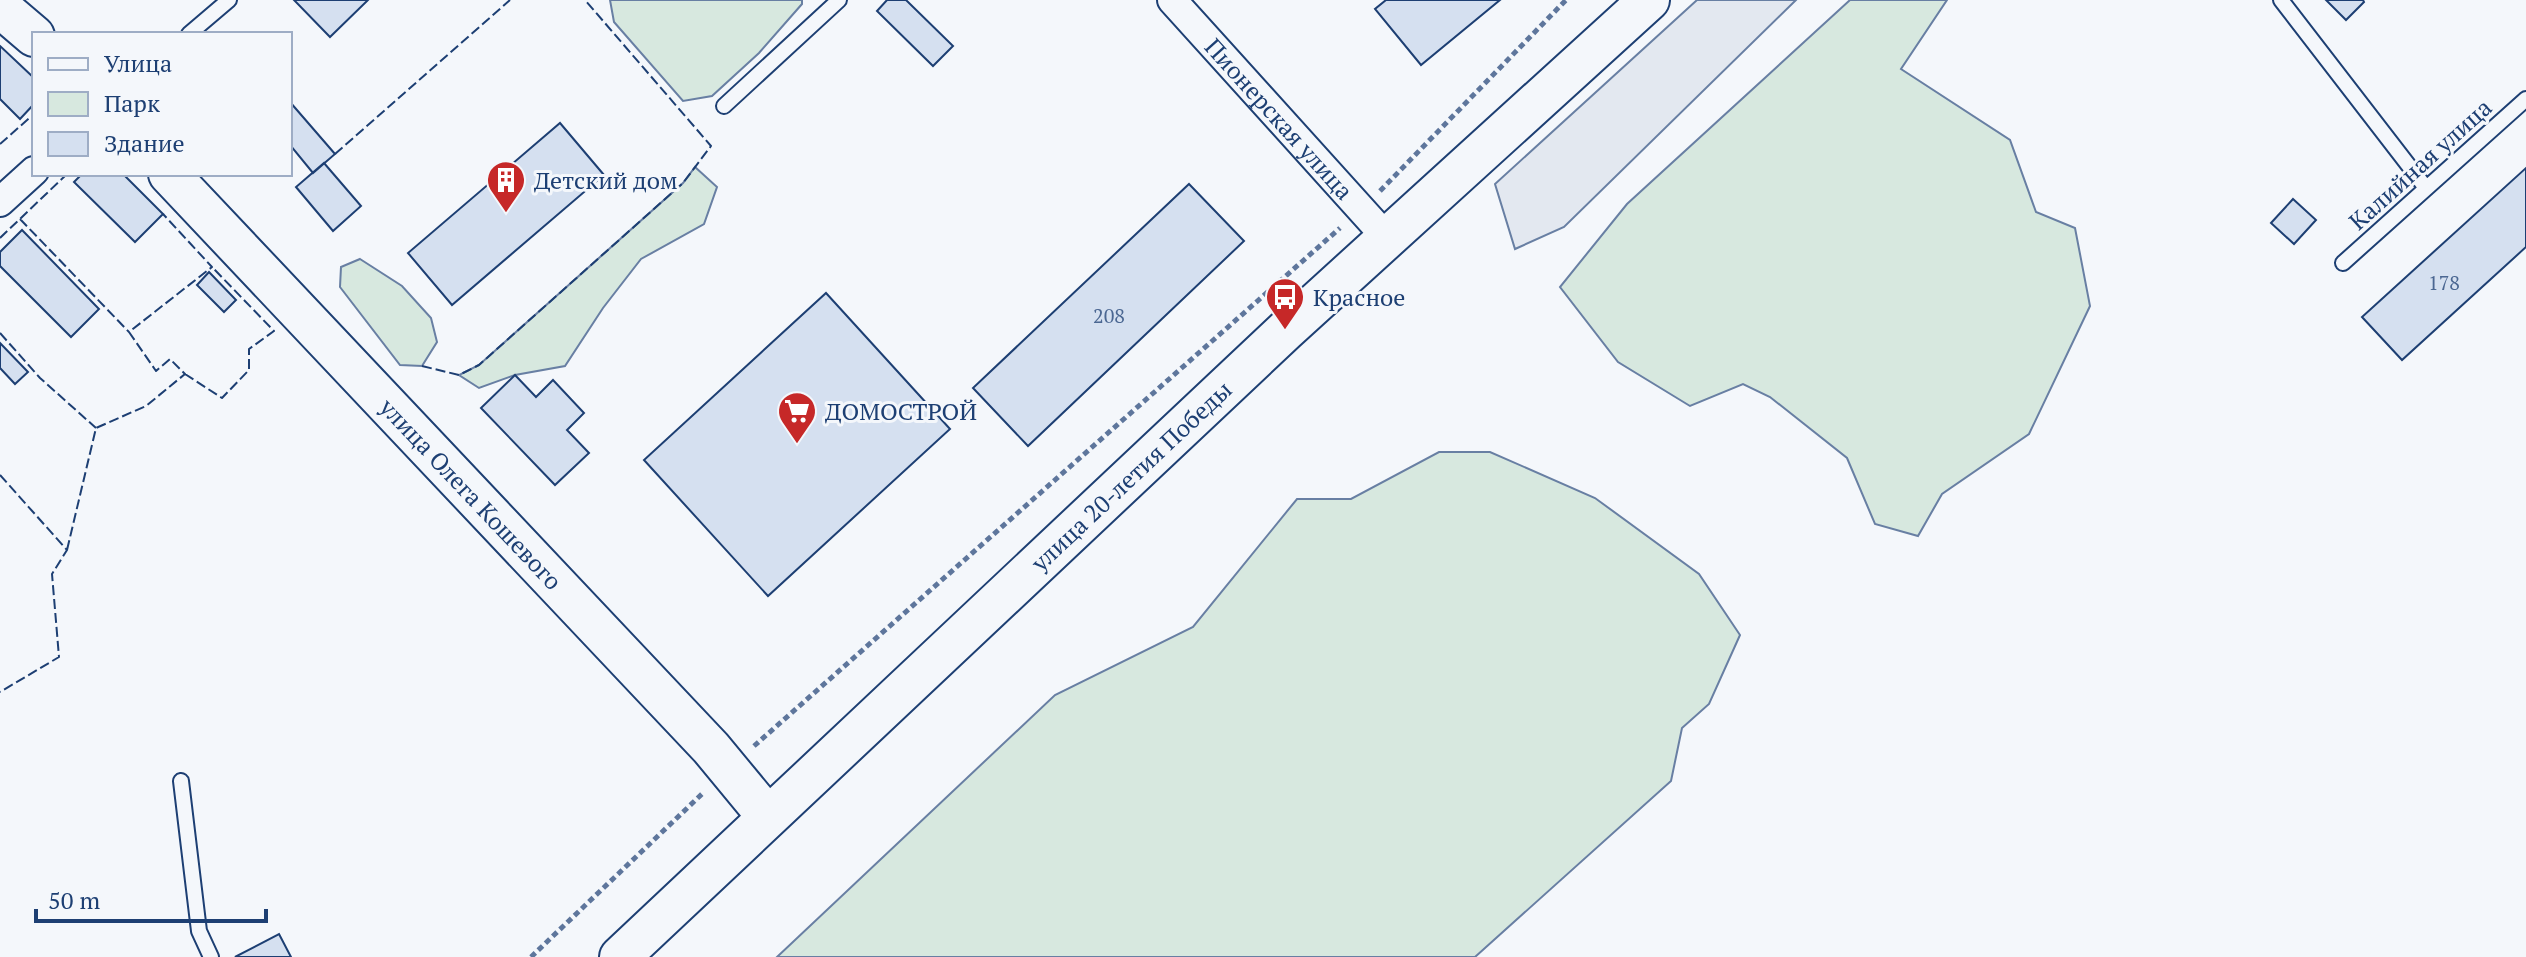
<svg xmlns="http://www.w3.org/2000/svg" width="2526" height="957" font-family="'PT Serif',serif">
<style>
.green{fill:#d7e8df;stroke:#687fa3;stroke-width:2}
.parking{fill:#e3e8f0;stroke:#687fa3;stroke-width:2}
.building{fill:#d5e0f0;stroke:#1d3f73;stroke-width:2}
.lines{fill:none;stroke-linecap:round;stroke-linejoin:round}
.service-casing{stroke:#1d3f73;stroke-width:18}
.minor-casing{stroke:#1d3f73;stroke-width:32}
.secondary-casing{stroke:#1d3f73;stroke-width:44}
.path{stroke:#5e769c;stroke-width:5;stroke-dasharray:6 4;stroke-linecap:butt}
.service{stroke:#f4f7fb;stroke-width:14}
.minor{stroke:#f4f7fb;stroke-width:28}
.secondary{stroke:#f4f7fb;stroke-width:40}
.fence{stroke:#1d3f73;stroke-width:2;stroke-dasharray:10 4;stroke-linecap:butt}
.labels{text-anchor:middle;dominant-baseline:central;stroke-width:6;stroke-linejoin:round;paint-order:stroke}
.number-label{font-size:20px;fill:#4b6792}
.street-label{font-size:24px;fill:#1d3f73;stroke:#f4f7fb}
.poi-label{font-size:24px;fill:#1d3f73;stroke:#f4f7fb;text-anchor:start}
</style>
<rect width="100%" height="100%" fill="#f4f7fb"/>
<path class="green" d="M610,0H802V4L759,53L712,96L683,101L614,22Z
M1850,0H1947L1901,69L2010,140L2036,212L2075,228L2090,306L2029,434L1942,494L1918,536L1875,524L1847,458L1770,397L1743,384L1690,406L1618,362L1560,287L1627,204Z
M695,167L717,187L704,224L641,259L603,308L565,366L515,375L479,388L459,375L479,365L683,183Z
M360,259L402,286L431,318L437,342L422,366L400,365L340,287L341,267Z
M1439,452H1490L1595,498L1699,574L1740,635L1709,704L1682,728L1671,781L1475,957H777L1055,695L1193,627L1297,499H1351Z"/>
<path class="parking" d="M1697,0H1796L1564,227L1515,249L1495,184Z"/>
<path class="building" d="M294,0H368L330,37Z
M887,0H906L953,46L933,66L877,11Z
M1386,0H1500L1421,65L1375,9Z
M2326,0H2363L2364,2L2346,20Z
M0,46L34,78V104L20,119L0,99Z
M290,102L335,154L313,173L290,145Z
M560,123L604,175L452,305L408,253Z
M324,163L361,206L333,231L296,187Z
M2526,168V247L2402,360L2362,317Z
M82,174H123L163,214L135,242L74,182Z
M1189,184L1244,241L1028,446L973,388Z
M2293,199L2316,220L2294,244L2271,223Z
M22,230L99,309L71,337L0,266V252Z
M209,272L236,300L224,312L197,285Z
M826,293L950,429L768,596L644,460Z
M0,343L28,372L15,384L0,368Z
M515,375L536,397L553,380L584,413L567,430L589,453L555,485L481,408Z
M279,934L291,957H235Z"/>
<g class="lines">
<g class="service-casing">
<path id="service" d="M2281,0L2426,188
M189,34L229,0
M724,106L839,0
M2343,263L2526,99
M181,781L199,931L211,957"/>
</g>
<g class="minor-casing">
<g id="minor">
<path id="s1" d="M1172,0L1387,238"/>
<path d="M0,202L34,171"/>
</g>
</g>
<g class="secondary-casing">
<g id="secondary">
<path d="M0,7L34,36"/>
<path id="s2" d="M169,174L711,748L768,817"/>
<path id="s3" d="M620,957L1285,331L1649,0"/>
</g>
</g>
<path class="path" d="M1380,191L1566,0
M754,746L1340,228
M531,957L703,793"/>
<use href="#service" class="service"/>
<use href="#minor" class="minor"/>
<use href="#secondary" class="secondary"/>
<path class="fence" d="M0,144L34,114
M335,154L510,0
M20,219L129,332
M0,238L67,174
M0,333L40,378L96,428
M422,366L459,375L479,365L683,183L711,146L585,0
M185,374L222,398L249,370V349L274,331L212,267
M0,475L67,550L52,574L59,657L0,692
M67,550L96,428L146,406L185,374L170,359L156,371L129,332L212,267L163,214"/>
</g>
<defs>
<g id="building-pin" transform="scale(2)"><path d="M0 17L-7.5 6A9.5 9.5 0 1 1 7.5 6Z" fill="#c62828" stroke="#f4f7fb"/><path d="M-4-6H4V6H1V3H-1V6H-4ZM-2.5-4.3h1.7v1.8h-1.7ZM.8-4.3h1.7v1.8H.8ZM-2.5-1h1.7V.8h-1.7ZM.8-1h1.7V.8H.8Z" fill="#fff"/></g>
<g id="bus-pin" transform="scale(2)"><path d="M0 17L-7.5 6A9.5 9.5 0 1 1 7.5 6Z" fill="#c62828" stroke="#f4f7fb"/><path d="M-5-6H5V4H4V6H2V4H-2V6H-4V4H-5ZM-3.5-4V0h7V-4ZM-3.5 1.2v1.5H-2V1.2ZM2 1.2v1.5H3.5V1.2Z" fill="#fff"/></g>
<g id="supermarket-pin" transform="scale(2)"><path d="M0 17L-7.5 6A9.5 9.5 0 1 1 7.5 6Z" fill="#c62828" stroke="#f4f7fb"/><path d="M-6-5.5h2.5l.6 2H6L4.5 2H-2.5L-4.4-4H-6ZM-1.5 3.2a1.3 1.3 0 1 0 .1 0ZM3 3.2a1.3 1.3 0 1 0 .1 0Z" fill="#fff"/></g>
</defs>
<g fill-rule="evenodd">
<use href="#building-pin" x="506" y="180"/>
<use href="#bus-pin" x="1285" y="297"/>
<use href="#supermarket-pin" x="797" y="411"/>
</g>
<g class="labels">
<g class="number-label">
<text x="2444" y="282">178</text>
<text x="1109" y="315">208</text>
</g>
<g class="street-label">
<text stroke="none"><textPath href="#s1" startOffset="160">Пионерская улица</textPath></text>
<text transform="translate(2420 164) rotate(-42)">Калийная улица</text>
<text stroke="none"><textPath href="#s3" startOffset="702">улица 20-летия Победы</textPath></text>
<text stroke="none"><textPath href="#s2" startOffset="440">улица Олега Кошевого</textPath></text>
</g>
<g class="poi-label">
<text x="534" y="180">Детский дом</text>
<text x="1313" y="297">Красное</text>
<text x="825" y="411">ДОМОСТРОЙ</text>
</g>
</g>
<rect x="32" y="32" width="260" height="144" fill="#f4f7fb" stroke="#9eadc5" stroke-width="2"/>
<rect x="48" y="58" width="40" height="12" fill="#f4f7fb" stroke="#9eadc5" stroke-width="2"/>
<text x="104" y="72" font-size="24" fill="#1d3f73">Улица</text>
<rect x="48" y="92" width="40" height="24" fill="#d7e8df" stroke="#9eadc5" stroke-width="2"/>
<text x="104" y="112" font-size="24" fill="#1d3f73">Парк</text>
<rect x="48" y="132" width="40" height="24" fill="#d5e0f0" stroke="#9eadc5" stroke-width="2"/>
<text x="104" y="152" font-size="24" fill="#1d3f73">Здание</text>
<path d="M36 909v12h230v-12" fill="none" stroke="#1d3f73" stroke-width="4"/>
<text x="48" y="909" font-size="24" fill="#1d3f73" stroke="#f4f7fb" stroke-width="6" paint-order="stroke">50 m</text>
</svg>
